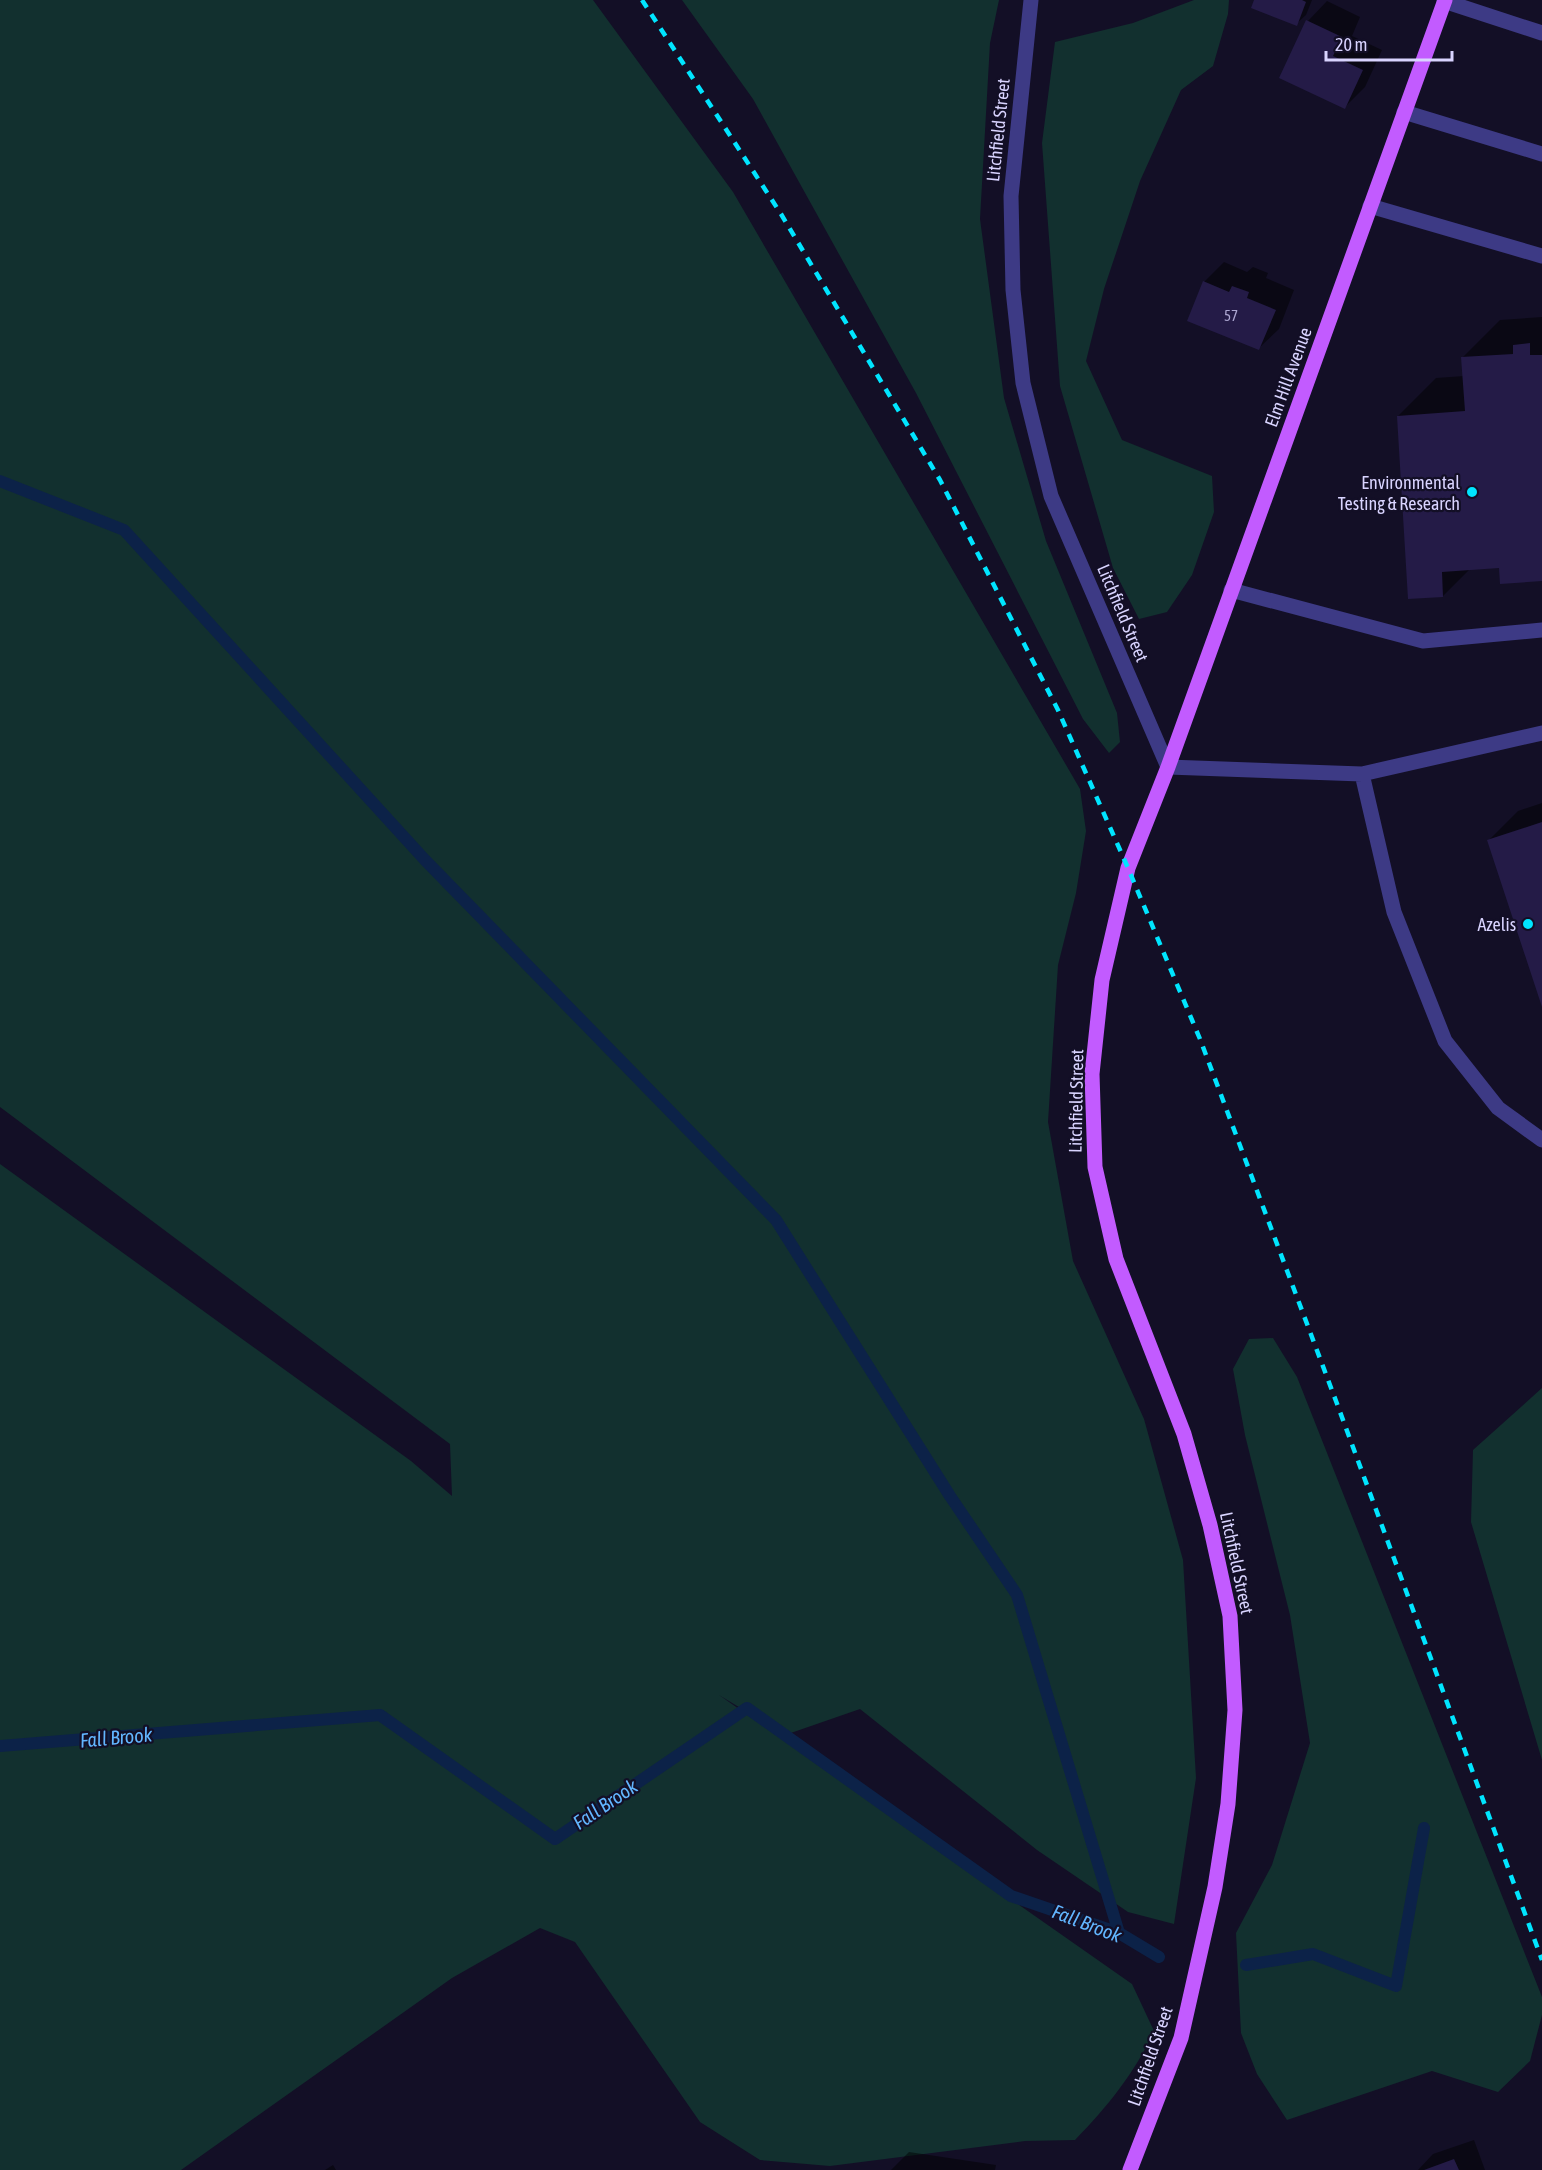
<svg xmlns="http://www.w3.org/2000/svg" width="1542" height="2170" font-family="'Asap Condensed',sans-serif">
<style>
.green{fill:#12302f}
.shadow{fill:#0007}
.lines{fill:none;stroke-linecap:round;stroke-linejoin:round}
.stream{stroke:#0c2248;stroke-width:12}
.building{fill:#241b47}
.minor{stroke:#3d3a85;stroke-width:15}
.major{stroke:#c25bff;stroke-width:15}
.rail{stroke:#00e5ff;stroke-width:4.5;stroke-dasharray:9 8;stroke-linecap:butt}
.poi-dot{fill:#00e5ff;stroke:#130f26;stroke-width:2}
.labels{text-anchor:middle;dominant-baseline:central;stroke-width:4.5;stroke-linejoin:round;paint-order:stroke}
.number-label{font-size:15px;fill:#aca6d1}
.street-label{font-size:18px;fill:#d9d4ff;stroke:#130f26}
.poi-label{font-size:18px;fill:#d9d4ff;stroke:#130f26;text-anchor:end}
.water-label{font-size:20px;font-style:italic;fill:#62b6ff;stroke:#130f26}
</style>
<rect width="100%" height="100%" fill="#130f26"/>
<path class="green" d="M0,0H593L733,192L1080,789L1086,831L1076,893L1058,965L1048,1122L1073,1261L1144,1419L1183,1560L1196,1778L1174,1924L1128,1912L1037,1850L860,1709L785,1735L719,1695L1132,1984L1154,2031C1135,2073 1107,2107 1075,2140L1025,2141L830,2166L760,2160L700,2122L575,1942L540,1928L452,1978L181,2170H0V1164L411,1461L452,1496L450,1444L0,1107Z
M682,0H999L990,43L980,219L1004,398L1046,541L1117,713L1120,742L1109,753L1083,719L916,393L753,99Z
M1194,0H1229L1228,14L1213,66L1181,90L1140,181L1104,289L1086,361L1122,440L1212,476L1214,512L1192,575L1167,612L1139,619L1113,568L1060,386L1042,143L1055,42L1133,23Z
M1273,1338L1297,1377L1542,1997V2015L1530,2061L1498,2092L1432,2071L1287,2120L1257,2074L1241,2033L1236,1933L1272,1865L1310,1743L1290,1615L1245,1435L1233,1369L1249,1339Z
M1542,1388V1760L1471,1522L1473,1450Z"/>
<path class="shadow" d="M1255,0H1312L1306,15L1296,24Z
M1327,1L1360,17L1352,36L1382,50L1365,87L1345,107L1308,21Z
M1224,262L1247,272L1253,267L1268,273L1266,278L1294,290L1279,329L1259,348L1204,282Z
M1542,317V580L1501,566L1470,569L1443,596L1398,416L1436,378L1464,376L1462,358L1500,320Z
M1542,803V1003L1489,840L1518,811Z
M1474,2140L1485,2170H1418L1433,2154Z
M909,2152L996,2165L995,2170H891Z
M333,2165L336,2170H325Z"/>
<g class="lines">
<path class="stream" d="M0,481L124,530L425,860L776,1220L950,1496L1017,1595L1119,1933
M0,1746L380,1715L555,1839L747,1708L1011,1896L1119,1933L1159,1957
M1246,1965L1313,1954L1396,1986L1424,1828"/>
</g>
<path class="building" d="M1254,0H1302L1306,2L1297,26L1251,8Z
M1306,20L1342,37L1333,56L1363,70L1345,109L1279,78Z
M1203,281L1229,292L1232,286L1249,292L1247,298L1276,310L1259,350L1187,321Z
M1530,343V355H1542V581L1500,584L1499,568L1442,572L1443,597L1408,599L1397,416L1465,411L1461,357L1513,354V345Z
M1542,822V1007L1487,840Z
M1454,2159L1459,2170H1424Z"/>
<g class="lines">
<path class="minor" d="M1031,0L1011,196L1013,290L1023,383L1051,496L1168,767L1362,774L1542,733
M1444,1L1542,33
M1404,112L1542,154
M1370,206L1542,256
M1231,590L1423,641L1542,630
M1362,774L1394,912L1445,1041L1498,1108L1542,1140"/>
<path class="major" d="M1130,2170L1181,2038L1215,1887L1228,1804L1235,1710L1230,1616L1210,1525L1184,1434L1116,1259L1095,1167L1092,1074L1102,980L1128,868L1168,767L1445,0"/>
<path class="rail" d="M642,0L781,214L940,480L1058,710L1128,868L1200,1039L1336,1401L1542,1960"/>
</g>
<g class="poi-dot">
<circle cx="1472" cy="492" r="6"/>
<circle cx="1528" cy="924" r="6"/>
</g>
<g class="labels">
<g class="number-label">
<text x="1231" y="315">57</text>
</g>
<g class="street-label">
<text transform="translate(998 130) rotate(-84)">Litchfield Street</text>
<text transform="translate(1288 377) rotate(-70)">Elm Hill Avenue</text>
<text transform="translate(1123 613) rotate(67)">Litchfield Street</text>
<text transform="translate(1076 1101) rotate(-89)">Litchfield Street</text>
<text transform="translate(1237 1563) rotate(78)">Litchfield Street</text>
<text transform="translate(1150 2056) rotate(-71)">Litchfield Street</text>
</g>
<g class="poi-label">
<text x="1460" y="482">Environmental<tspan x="1460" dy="21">Testing &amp; Research</tspan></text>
<text x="1516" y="924">Azelis</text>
</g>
<g class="water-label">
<text transform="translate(116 1737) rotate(-5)">Fall Brook</text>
<text transform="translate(605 1804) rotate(-34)">Fall Brook</text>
<text transform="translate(1087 1923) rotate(21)">Fall Brook</text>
</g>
</g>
<path d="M1326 51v9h126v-9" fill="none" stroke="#d9d4ff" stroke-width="3"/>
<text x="1335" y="51" font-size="18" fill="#d9d4ff" stroke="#130f26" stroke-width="4.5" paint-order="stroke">20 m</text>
</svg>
